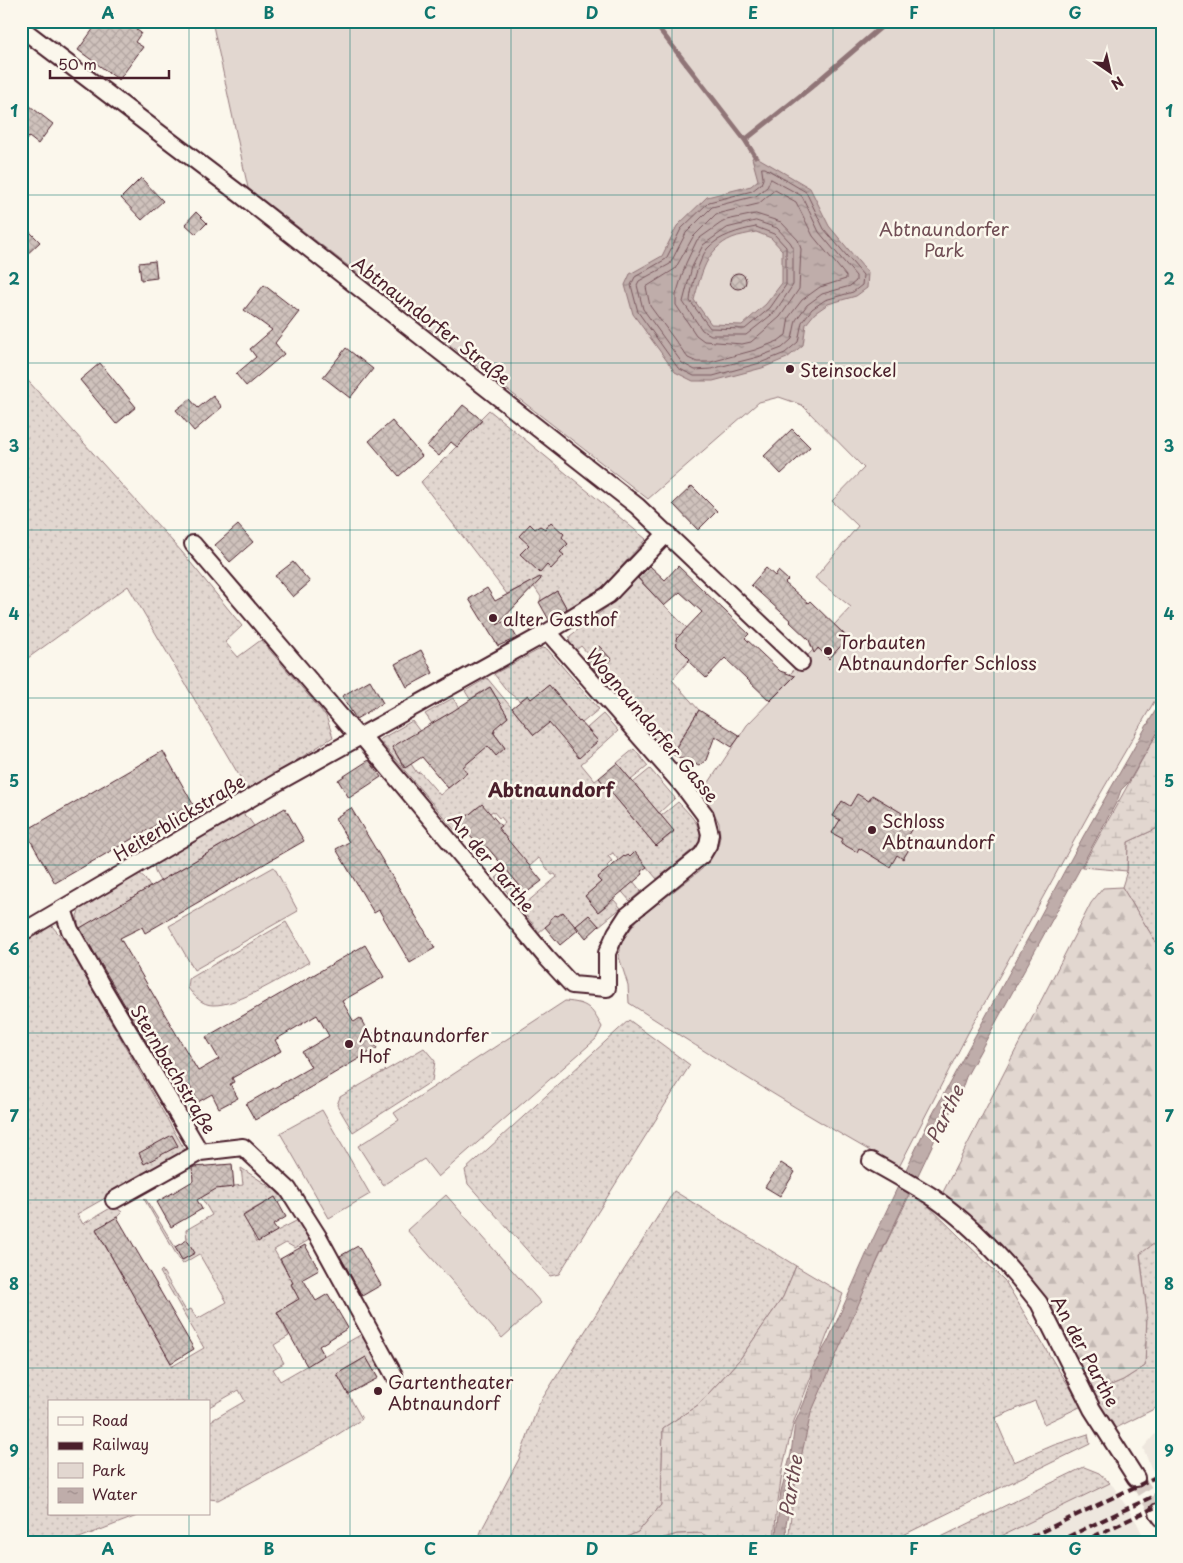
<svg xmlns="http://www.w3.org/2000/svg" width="1183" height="1563" font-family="'Playpen Sans',sans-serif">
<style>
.built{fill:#eee7de}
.grass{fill:url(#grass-dots);stroke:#967b7e}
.forest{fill:url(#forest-firs);stroke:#967b7e}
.wetland{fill:url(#wetland-marsh);stroke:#967b7e}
.park{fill:#e2d7d0;stroke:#967b7e}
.water{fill:url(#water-ripples);stroke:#907477;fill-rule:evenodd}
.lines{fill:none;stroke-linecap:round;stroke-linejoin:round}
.shore{stroke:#79585e;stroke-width:1}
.stream{stroke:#907477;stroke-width:5}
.building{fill:url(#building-cross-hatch);stroke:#4a1f2b}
.minor-tunnel{stroke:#d8ccc5;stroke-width:16;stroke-dasharray:16 8;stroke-linecap:butt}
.minor-casing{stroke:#4a1f2b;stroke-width:20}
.minor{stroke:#fbf7ec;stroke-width:16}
.rail{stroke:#4a1f2b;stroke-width:4;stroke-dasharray:8 4;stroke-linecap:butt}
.grid{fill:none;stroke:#0f766e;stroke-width:1;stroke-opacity:0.55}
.poi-dot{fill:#4a1f2b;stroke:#fbf7ec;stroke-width:2}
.labels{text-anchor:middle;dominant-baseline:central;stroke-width:5;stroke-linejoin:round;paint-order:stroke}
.park-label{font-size:18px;fill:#704d54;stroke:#fbf7ec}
.street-label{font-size:18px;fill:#4a1f2b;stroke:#fbf7ec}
.poi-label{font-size:18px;fill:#4a1f2b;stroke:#fbf7ec;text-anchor:start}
.neighbourhood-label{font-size:19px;font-weight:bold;fill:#4a1f2b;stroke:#fbf7ec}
.water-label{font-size:19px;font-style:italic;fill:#6d4a51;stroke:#fbf7ec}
.neatline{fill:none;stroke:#0f766e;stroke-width:2}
.grid-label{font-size:16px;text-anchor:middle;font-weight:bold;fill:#0f766e}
</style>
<defs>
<pattern id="grass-dots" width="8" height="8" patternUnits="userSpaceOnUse" patternTransform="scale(1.25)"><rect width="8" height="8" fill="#e2d7d0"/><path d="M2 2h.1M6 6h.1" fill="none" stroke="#c3b8b3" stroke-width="1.8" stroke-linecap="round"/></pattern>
<pattern id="forest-firs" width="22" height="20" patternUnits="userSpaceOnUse" patternTransform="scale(1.25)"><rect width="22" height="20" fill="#e2d7d0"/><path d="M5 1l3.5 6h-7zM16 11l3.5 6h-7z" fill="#c3b8b3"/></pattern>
<pattern id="wetland-marsh" width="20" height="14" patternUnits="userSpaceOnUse" patternTransform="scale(1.25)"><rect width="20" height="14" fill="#e2d7d0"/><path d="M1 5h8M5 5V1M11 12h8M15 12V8" fill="none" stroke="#c3b8b3"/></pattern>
<pattern id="water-ripples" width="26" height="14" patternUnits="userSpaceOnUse" patternTransform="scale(1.25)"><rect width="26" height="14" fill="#bfadaa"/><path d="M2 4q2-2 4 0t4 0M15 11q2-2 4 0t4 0" fill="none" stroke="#9d8c8b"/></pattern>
<pattern id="building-cross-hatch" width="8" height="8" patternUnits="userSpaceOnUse" patternTransform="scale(1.25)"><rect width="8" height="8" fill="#cfc2bc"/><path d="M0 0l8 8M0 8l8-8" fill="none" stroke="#b3a6a2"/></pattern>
</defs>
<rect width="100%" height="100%" fill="#fbf7ec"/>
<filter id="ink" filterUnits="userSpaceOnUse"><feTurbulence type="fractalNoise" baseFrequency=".02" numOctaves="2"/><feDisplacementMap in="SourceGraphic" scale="10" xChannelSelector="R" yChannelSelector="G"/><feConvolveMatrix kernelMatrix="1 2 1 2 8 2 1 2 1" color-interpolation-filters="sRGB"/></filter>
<g filter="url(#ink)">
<path class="built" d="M1162,1426V1484L1151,1468L1143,1448Z
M1084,1467L1099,1473L1113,1486L1137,1523L1146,1542H931Z"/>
<path class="grass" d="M21,373L182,552L242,626L225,642L238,657L261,640L326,716L333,737L288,766L247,789L128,586L21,663Z
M489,410L646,539L604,586L567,609L557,591L540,601L541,597L535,588L529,583L507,594L421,482L482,421L480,419Z
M637,578L687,628L680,635L676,634L677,646L690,659L672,680L699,710L671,754L662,750L642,729L649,723L643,716L638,719L597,674L612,660L599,646L589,655L581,646L576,650L569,643L570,636L611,604Z
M542,648L547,649L599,709L582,723L580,721L562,737L575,753L591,747L598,741L587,728L603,714L618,731L581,764L595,781L599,778L656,846L674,832L661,816L678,802C689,814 706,828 698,845L657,879L635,853L630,857L619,861L613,853L608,856L612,861L607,866L611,870L633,881L641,891L630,901L605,872L598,878L601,882L585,896L598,912L614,900L621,908L599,926L589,915L575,927L550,923L539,932L520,908L557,877L555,874L552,875L539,858L530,866L528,864L512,876L526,893L515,902L496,878L521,857L498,828L505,822L501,817L499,818L493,811L488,814L481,806L478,807L459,823L469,836L463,840L379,740L412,721L443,762L422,753L392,747L404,768L411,764L417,773L420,772L440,795L467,772L425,714L453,698L467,721L496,755L505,748L494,733L495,731L489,722L500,724L508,717L490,687L470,699L465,691L487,678L534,735L565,704L549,685L531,699L527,695L520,701L508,692L494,674Z
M634,749L648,766L631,780L617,763Z
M650,769L675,798L659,813L633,783Z
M240,812L249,819L254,826L160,881L155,872L154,862Z
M1162,826V952L1122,887L1127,871L1128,842Z
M138,872L145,878L150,887L79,929L77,916L82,903Z
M286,922L309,962C287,975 238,1006 213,1005C202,1005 194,996 188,988L189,979Z
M51,925L64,940L186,1152L77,1214L83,1224L114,1206L122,1212L117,1217L96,1230L129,1288L151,1276L160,1290L137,1303L171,1363V1367L204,1348L160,1272L162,1270L186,1311L191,1309L197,1319L227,1302L199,1254L182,1264L144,1199L145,1198L183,1260L194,1253L187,1240L186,1230L212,1215L201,1197L209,1189L243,1185L241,1168L275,1190L284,1200L278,1203L275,1197L243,1215L255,1235L253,1236L256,1242L298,1220L309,1240L295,1248L286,1243L274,1250L289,1276L295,1282L291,1285L298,1297L294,1302L277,1312L289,1336L274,1345L284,1363L273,1369L280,1381L362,1334L381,1367L374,1371L366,1357L337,1374L362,1419L326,1442L218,1500L209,1499V1422L245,1401L239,1390L209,1407V1402H49V1514H142L69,1542H21V942Z
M629,1020L690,1065L559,1274L550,1276L468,1184L465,1170Z
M424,1048L435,1061L432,1081L353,1132L337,1105L340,1097Z
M912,1190L1005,1281L1056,1366L1082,1406L1044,1424L1035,1401L995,1418L1014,1462L1054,1445L1088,1434L1090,1444L889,1542H788L793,1497L806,1423L827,1365Z
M674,1191L796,1266L783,1297L740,1359L698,1405L663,1428L661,1505L638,1532L616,1542H477L482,1529L519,1459L539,1404Z
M1162,1238V1405L1114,1429L1092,1393L1123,1380L1145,1366L1147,1313L1140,1253Z
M1084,1467L1099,1473L1110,1483L989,1542H931Z
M701,1533L718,1542H651L677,1534Z"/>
<path class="forest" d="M1122,887L1162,952V1238L1140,1254L1147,1313L1145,1366L1123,1380L1092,1393L1056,1321L942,1194L1091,903L1103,888Z"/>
<path class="wetland" d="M1162,724V826L1128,842L1127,871L1082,867Z
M796,1266L843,1294L794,1421L783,1466L776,1515L774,1542H718L701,1533L677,1534L651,1542H616L638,1532L661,1505L663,1428L698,1405L740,1359L783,1297Z"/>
<path class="park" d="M212,21H1162V688L1091,810L968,1033L899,1167C806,1116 718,1060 629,1003L628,985L619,957L621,942L638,919L702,869L718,847L720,836L719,823L714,813L700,796L747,725L790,681L791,677L790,674L813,650L819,649L829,658L848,638L834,625L851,607L815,578L858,526L832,501L864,468L802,405L779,397L759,402L648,499L248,188Z
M274,867L298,911L194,970L169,926Z
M565,1001C588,1003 591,1007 602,1027L596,1039L438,1177L424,1159L383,1185L358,1146L399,1120L394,1113Z
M322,1110L370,1194L329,1218L280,1133Z
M446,1195L541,1303L502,1338L407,1230Z"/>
<path class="water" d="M755,156L810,188L829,226L868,273L867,288L856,296L828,304L815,313L806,324L803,345L787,358L762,368L713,381H693L675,372L633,314L625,285L630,274L662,256L677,226L707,197L751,186L758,180L752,158ZM756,232L771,238L782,250V283L766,304L742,325L711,324L694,300C701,275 706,249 732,238C739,235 748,234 756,232Z
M1162,699V725L1128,783L1121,790L1117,801L966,1077L959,1097L938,1133L879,1257L811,1413L786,1524L787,1542H775L781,1491L791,1454L795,1423L804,1403L812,1379V1370L815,1363L828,1341L873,1239L930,1119L1084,835Z"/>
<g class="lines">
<path class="shore" d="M762,168H765L806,192L824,229L863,275L862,285L853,292L825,300L812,309L802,322L798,342L785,353L760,363L713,376H694L678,368L638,312L631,285L635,277L666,259L681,229L709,202L752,191L761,184L763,179Z
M771,179L802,196L819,232L856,276V281L850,286L822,294L807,305L796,320L792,339L782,348L758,357L711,369L695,370L682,363L643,309L637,285L639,281L670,264L686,233L712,207L756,196L767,187Z
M775,190L796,202L813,236L846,276V279L820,287L802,300L789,317L786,335L778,341L755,350L711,362H697L688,358L650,306L646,287L675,269L693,237L716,214L758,204Z
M756,214L781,222L798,240L801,249L799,289L780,317L751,342L742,344L704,341L696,335L676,305V295L686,263L697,240L721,223L727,220Z
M756,221L777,228L790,242L793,247V285L775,312L746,335H711L702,330L683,302L692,267L703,245L727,228Z
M756,227L774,234L786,247V285L770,308L745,329L710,328L690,301C691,287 699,260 707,249C718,236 740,230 756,227Z"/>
<path class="stream" d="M653,21L745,140L755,156
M745,140L810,88L888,21"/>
</g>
<path class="building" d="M99,21H110L119,28L124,21H125L141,33L135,42L143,47L119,80L78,50Z
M21,99L53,124L38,144L29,137L21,146Z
M141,178L163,201L142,220L121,198Z
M196,212L207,223L196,234L185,224Z
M21,223L40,242L21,260Z
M155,261L157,278L141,280L139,263Z
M730 281a8 8 0 1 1 16 0a8 8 0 1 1-16 0Z
M264,285L299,312L275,343L284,354L246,386L236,374L256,357L250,349L272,330L244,310Z
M346,348L373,369L350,398L323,377Z
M100,363L136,407L116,424L80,380Z
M213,396L222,407L194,431L176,410L190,399L198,408Z
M463,405L482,420L457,447L451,442L439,456L427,446Z
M392,421L422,456L399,476L369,441Z
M792,429L810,447L781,474L764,456Z
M692,486L717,511L698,530L673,504Z
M551,522L564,534L562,537L568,544L560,552L564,555L551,569L547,565L540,573L520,554L529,545L519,536L530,524L535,529L540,526L545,529Z
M238,525L253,542L230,562L215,545Z
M293,562L310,582L293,597L275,576Z
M650,566L665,580L678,566L749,634L745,638L780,671L795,676L770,701L725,658L706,678L688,661L690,659L677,646L676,639L702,612L680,592L664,606L638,578Z
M766,568L775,576L778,571L788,580L785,583L808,603L810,601L848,638L829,659L818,648L814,653L809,640L790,622L791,621L751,585Z
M540,577L541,579L497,625L507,620L517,638L498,646L469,599L487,588L495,601Z
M557,591L567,609L549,620L539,602Z
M599,646L612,660L598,673L585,659Z
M421,650L433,673L407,687L395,664Z
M370,680L383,703L356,719L342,696Z
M549,685L579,722L580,721L598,741L579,758L549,723L534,735L512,708L528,695L531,699Z
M490,687L508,717L494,729L495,731L493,732L505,748L496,756L488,746L463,767L467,773L448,788L422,757L405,768L392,747L453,711Z
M699,710L740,736L732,747L715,736L706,760L699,766L672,754Z
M163,751L193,804L55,883L25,831Z
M369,760L381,777L349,798L338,780Z
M617,763L674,831L656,846L599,778Z
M857,794L869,801L872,795L902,813L898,819L912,828L904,842L911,846L903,859L897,855L890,867L859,848L857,852L841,843L843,839L832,833L840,820L833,816L842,801L850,806Z
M482,804L501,826L498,828L542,881L526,893L487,847L482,850L459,823Z
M285,808L304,841L145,933L142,927L120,938L198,1071L219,1059L206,1037L365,945L384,977L342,1001L354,1022L360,1018L377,1048L255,1120L246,1104L311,1067L302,1052L329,1036L317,1015L275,1040L281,1051L232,1078L234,1082L230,1084L238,1098L219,1108L212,1094L198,1102L189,1085L176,1093L80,928Z
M351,808L435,948L410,963L379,910L374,913L336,849L349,842L335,818Z
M635,852L647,867L641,871L643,874L598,912L585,896L601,882L597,878L624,856L625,857L628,855L630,857Z
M563,912L578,930L560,945L545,927L550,923V919L555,915L558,916Z
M589,915L599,926L586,938L576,926Z
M172,1135L178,1146L144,1164L139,1153Z
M781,1163L795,1172L780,1196L765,1187Z
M232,1164L234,1187L216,1189L197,1200L202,1209L171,1227L157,1202L193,1181L192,1168L194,1167Z
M275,1197L286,1217L273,1225L277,1231L258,1242L243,1216Z
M117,1217L194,1349L171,1363L96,1229Z
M187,1240L195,1253L182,1260L175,1247Z
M305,1245L319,1270L303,1279L316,1301L328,1294L348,1328L319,1346L324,1355L307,1366L277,1312L299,1299L291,1284L293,1283L280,1259Z
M358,1246L381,1285L362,1296L340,1256Z
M366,1357L378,1378L348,1394L337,1374Z"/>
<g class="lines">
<path class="minor-tunnel" d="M1136,1478L1158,1512"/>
<g class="minor-casing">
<path id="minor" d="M21,28L241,195L637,506L801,662
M193,544L358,737
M361,735L546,957L572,985L607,988V953L616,933L627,916L702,855L708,845L710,834L705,815L684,787L548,632
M63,909L70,930L101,985L200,1152L243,1147L288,1189L319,1238L394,1375
M21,933L278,782L548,632L608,595L667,533
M871,1161C892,1173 914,1185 934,1198C974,1226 1009,1265 1039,1303L1092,1409L1136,1478
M114,1200L200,1152
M1158,1512L1162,1518"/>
</g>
<use href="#minor" class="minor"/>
<path class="rail" d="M1020,1542L1162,1474
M1057,1542L1162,1492
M1082,1542L1162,1504"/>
</g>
</g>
<path class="grid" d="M189,21V1402M350,21V1542M511,21V1542M672,21V1542M833,21V1542M994,21V1542M21,195H1162M21,363H1162M21,530H1162M21,698H1162M21,865H1162M21,1033H1162M21,1200H1162M21,1368H1162M189,1514V1542"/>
<g class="poi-dot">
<circle cx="790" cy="369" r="5"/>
<circle cx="493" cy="618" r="5"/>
<circle cx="828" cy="651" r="5"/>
<circle cx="872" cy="830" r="5"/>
<circle cx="349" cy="1044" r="5"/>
<circle cx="378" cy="1391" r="5"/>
</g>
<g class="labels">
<g class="park-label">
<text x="944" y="228">Abtnaundorfer<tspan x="944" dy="21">Park</tspan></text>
</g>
<g class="street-label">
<text transform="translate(432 320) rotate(38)">Abtnaundorfer Straße</text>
<text transform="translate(653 725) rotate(50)">Wognaundorfer Gasse</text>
<text transform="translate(179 817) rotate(-31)">Heiterblickstraße</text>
<text transform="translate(492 862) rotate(50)">An der Parthe</text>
<text transform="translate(174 1069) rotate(59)">Sternbachstraße</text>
<text transform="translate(1086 1351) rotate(62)">An der Parthe</text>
</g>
<g class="poi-label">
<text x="800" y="369">Steinsockel</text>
<text x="503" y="618">alter Gasthof</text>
<text x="838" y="641">Torbauten<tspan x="838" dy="21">Abtnaundorfer Schloss</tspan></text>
<text x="882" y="820">Schloss<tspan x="882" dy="21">Abtnaundorf</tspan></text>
<text x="359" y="1034">Abtnaundorfer<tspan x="359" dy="21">Hof</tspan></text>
<text x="388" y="1381">Gartentheater<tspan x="388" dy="21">Abtnaundorf</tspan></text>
</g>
<g class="neighbourhood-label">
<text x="551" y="789">Abtnaundorf</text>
</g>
<g class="water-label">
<text transform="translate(944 1114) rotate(-64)">Parthe</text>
<text transform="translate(790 1486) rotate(-81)">Parthe</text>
</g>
</g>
<rect width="1183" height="1563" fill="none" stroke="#fbf7ec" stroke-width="55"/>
<rect x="48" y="1400" width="162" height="115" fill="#fbf7ec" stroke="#b4a19f"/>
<rect x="58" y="1417" width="25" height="8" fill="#fbf7ec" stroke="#b4a19f"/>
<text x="92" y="1426" font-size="15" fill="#4a1f2b">Road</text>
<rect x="58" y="1442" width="25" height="8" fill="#4a1f2b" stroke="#b4a19f"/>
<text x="92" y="1450" font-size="15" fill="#4a1f2b">Railway</text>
<rect x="58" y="1463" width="25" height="15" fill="#e2d7d0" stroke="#b4a19f"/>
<text x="92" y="1476" font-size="15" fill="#4a1f2b">Park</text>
<rect x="58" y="1488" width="25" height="15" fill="url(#water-ripples)" stroke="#b4a19f"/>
<text x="92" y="1500" font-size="15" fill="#4a1f2b">Water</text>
<g transform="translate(1110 72) rotate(146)" stroke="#fbf7ec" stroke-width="4" paint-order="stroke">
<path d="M0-4L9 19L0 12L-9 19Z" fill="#4a1f2b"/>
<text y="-8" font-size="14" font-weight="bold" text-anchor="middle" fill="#4a1f2b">N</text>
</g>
<path d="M50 70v8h119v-8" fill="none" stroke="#4a1f2b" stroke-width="2.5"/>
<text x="58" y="70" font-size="15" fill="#4a1f2b" stroke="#fbf7ec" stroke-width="4" paint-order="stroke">50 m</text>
<rect x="28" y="28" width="1128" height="1508" class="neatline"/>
<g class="grid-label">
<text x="108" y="19">A</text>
<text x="269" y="19">B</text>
<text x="430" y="19">C</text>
<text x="592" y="19">D</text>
<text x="753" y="19">E</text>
<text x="914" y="19">F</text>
<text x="1075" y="19">G</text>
<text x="14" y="117">1</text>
<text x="1169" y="117">1</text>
<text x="14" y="285">2</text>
<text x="1169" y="285">2</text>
<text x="14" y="452">3</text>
<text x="1169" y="452">3</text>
<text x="14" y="620">4</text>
<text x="1169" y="620">4</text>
<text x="14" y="787">5</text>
<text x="1169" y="787">5</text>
<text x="14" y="955">6</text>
<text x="1169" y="955">6</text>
<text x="14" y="1122">7</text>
<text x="1169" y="1122">7</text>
<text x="14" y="1290">8</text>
<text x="1169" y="1290">8</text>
<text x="14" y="1457">9</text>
<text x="1169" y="1457">9</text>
<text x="108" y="1555">A</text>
<text x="269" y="1555">B</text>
<text x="430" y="1555">C</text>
<text x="592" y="1555">D</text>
<text x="753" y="1555">E</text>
<text x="914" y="1555">F</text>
<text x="1075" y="1555">G</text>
</g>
</svg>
